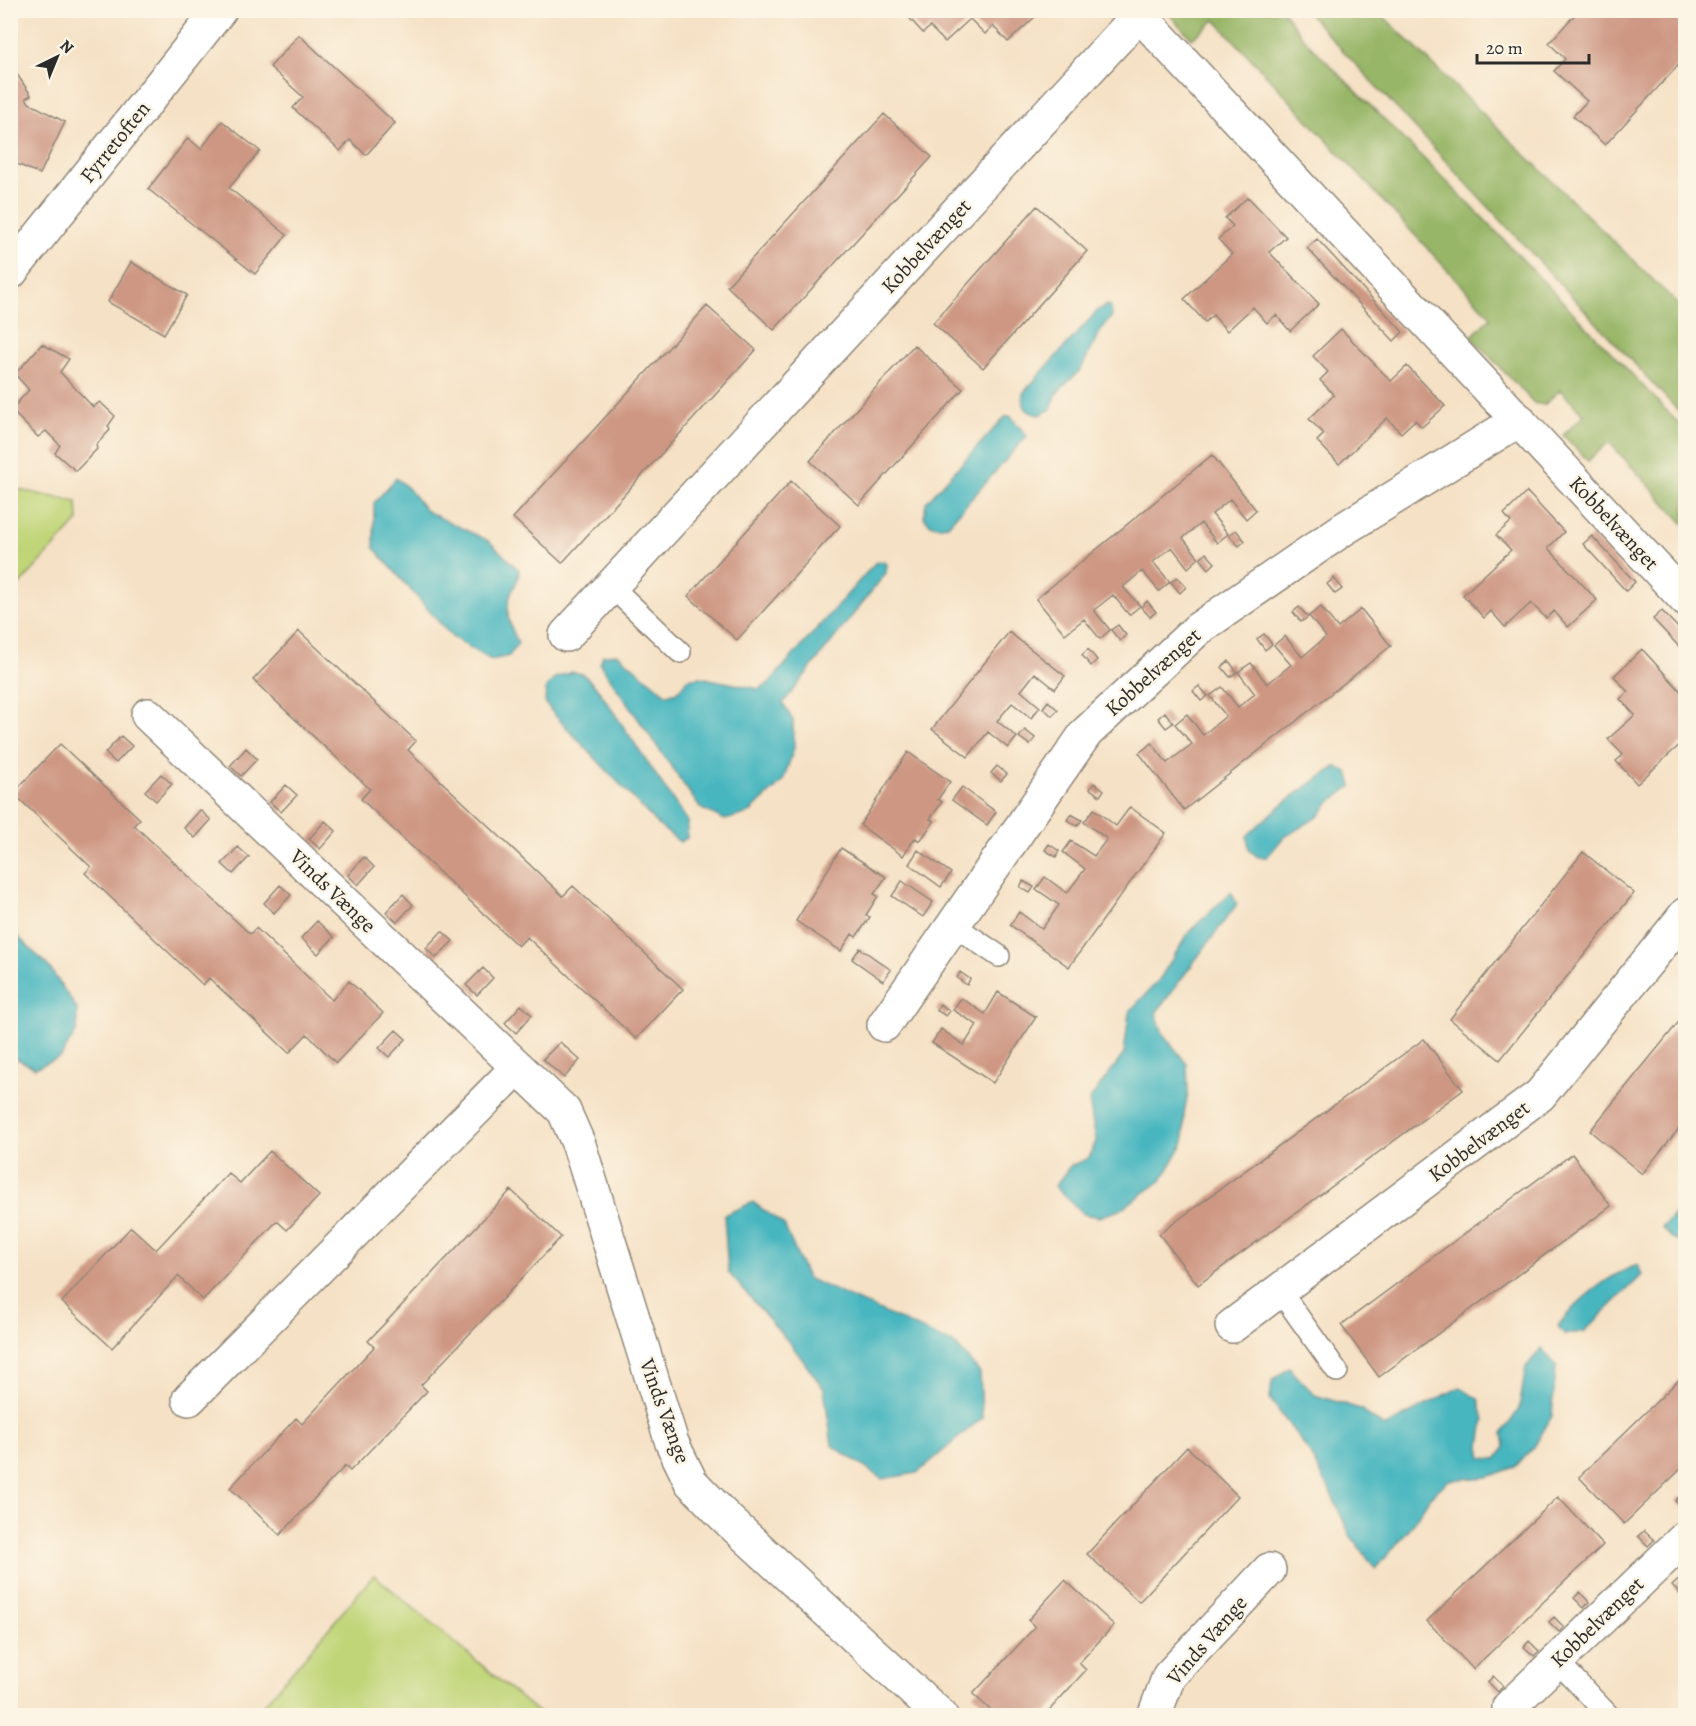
<svg xmlns="http://www.w3.org/2000/svg" width="1696" height="1726" font-family="Alegreya,serif">
<style>
.green{fill:#c0d578;stroke:#768052;stroke-width:1.5}
.forest{fill:#98b668;stroke:#62704a;stroke-width:1.5}
.water{fill:#47b6bf;stroke:#397075;stroke-width:1.5}
.building{fill:#cd9783}
.lines{fill:none;stroke-linecap:round;stroke-linejoin:round}
.lane-casing{stroke:#908678;stroke-width:24}
.street-casing{stroke:#908678;stroke-width:36}
.lane{stroke:#fff;stroke-width:21}
.street{stroke:#fff;stroke-width:33}
.labels{text-anchor:middle;dominant-baseline:central;stroke-width:5;stroke-linejoin:round;paint-order:stroke}
.street-label{font-size:21px;fill:#2b2b2b;stroke:#fcf5e5}
</style>
<rect width="100%" height="100%" fill="#fcf5e5"/>
<filter id="ink" filterUnits="userSpaceOnUse"><feTurbulence type="fractalNoise" baseFrequency=".0167" numOctaves="2"/><feDisplacementMap in="SourceGraphic" scale="12" xChannelSelector="R" yChannelSelector="G"/><feConvolveMatrix kernelMatrix="1 2 1 2 8 2 1 2 1" color-interpolation-filters="sRGB"/></filter>
<filter id="wash" filterUnits="userSpaceOnUse"><feTurbulence type="fractalNoise" baseFrequency=".008" numOctaves="4" result="noise"/><feDisplacementMap in="SourceGraphic" scale="24" xChannelSelector="R" yChannelSelector="G"/><feGaussianBlur stdDeviation="1.35" result="paint"/><feColorMatrix in="noise" values="0 0 0 0 0 0 0 0 0 0 0 0 0 0 0 0 0 1.4 0 .05"/><feComposite in="paint" operator="in"/></filter>
<g filter="url(#wash)">
<rect width="100%" height="100%" fill="#f5e1c5"/>
<path class="green" d="M11,488L77,502L78,521L11,594Z
M374,1575L541,1715H255Z"/>
<path class="forest" d="M1166,11H1283L1304,39L1488,223L1685,430V525L1609,442L1588,461L1563,435L1584,415L1560,390L1544,405L1534,403L1471,337L1491,317L1215,20L1192,39Z
M1306,11H1378L1685,311V418Z"/>
<path class="water" d="M1108,305L1111,308L1112,316L1099,333L1081,369L1057,393L1051,409L1040,415C1026,413 1022,407 1023,393L1098,310Z
M1010,416L1027,436L948,525C937,527 931,527 924,517L926,502L1005,417Z
M396,478L408,488L426,511L489,541L519,570C519,582 513,586 510,597C504,614 511,628 518,643L509,656L491,660L452,637L374,548V503Z
M882,561L887,564L886,573L783,703L793,721L794,748L783,781L749,813L725,820L700,808L600,664L603,655L618,654L667,695L677,692L688,679L700,677L759,689L768,684L875,563Z
M572,672L583,674L598,689L687,821V838L680,842L659,826L552,712L545,702L546,688L555,678Z
M1336,767L1348,772L1352,786L1330,802L1319,816L1283,838L1267,857H1258L1249,850L1247,836C1274,809 1304,787 1336,767Z
M1231,892L1237,904L1156,1013L1163,1034L1187,1064L1188,1094L1184,1113V1142L1162,1180L1120,1210L1099,1217L1083,1214L1055,1186L1070,1166L1089,1158L1096,1141L1089,1100L1124,1054L1129,1012L1159,980L1189,932Z
M10,933L15,934L49,967L77,1009V1030L61,1057L35,1068L11,1056Z
M753,1202L784,1225L807,1278L956,1345L980,1373L982,1418L917,1473L882,1479L832,1445L824,1389L793,1347L728,1272L724,1215Z
M1685,1202V1243L1672,1238L1662,1228Z
M1638,1265L1642,1275L1585,1331L1565,1335L1558,1326C1576,1301 1609,1274 1638,1265Z
M1542,1348L1556,1366L1552,1416L1534,1447L1515,1467L1488,1477L1449,1480L1429,1498L1413,1524L1376,1569L1350,1535L1328,1487L1307,1449L1270,1399L1272,1381L1289,1368L1315,1395L1360,1409L1384,1427L1460,1387L1479,1400L1484,1420L1480,1446L1482,1458L1496,1459L1505,1447L1503,1433L1519,1409L1526,1367Z"/>
<g id="blocks">
<path class="building" d="M902,10H1031L1036,16L1008,42L993,26L985,34L970,19L945,42L930,27L923,33Z
M1579,10H1686V57L1605,145L1573,116L1587,101L1554,71L1565,59L1549,43Z
M299,35L395,123L366,155L350,140L340,151L293,108L303,97L270,67Z
M10,64L31,95L26,98L29,103L65,122L40,174L10,161V152L16,141L10,138Z
M884,114L932,157L774,330L727,286Z
M222,121L260,151L229,188L287,235L255,274L148,189L188,138L201,149Z
M1248,197L1286,237L1269,252L1319,304L1290,331L1276,315L1267,323L1253,307L1227,331L1213,315L1205,322L1184,299L1232,254L1218,239L1233,226L1225,218Z
M1037,206L1087,251L983,368L933,323Z
M1317,239L1403,332L1394,341L1307,248Z
M131,262L187,295L164,334L108,302Z
M707,306L756,350L562,563L513,518Z
M1341,329L1391,381L1407,366L1445,406L1422,427L1415,420L1401,433L1387,418L1339,464L1317,441L1324,434L1309,419L1334,395L1320,380L1328,372L1313,356Z
M42,344L69,359L60,372L93,407L100,402L115,416L108,426L110,430L96,445L97,449L76,471L55,453L60,445L46,431L38,437L11,410L29,390L15,374Z
M914,345L963,389L859,505L810,461Z
M1212,455L1256,510L1246,519L1230,499L1212,514L1228,534L1217,543L1201,523L1183,538L1199,558L1188,568L1172,547L1153,562L1170,582L1159,591L1142,571L1123,587L1140,606L1129,615L1113,595L1094,610L1110,630L1100,639L1084,619L1065,634L1036,599Z
M791,481L840,526L737,640L688,596Z
M1527,492L1564,532L1548,548L1597,600L1568,627L1554,611L1546,618L1531,603L1505,627L1491,611L1484,618L1463,595L1511,550L1496,535L1511,522L1504,514Z
M1236,530L1245,541L1239,546L1229,535Z
M1592,536L1635,582L1626,591L1583,544Z
M1206,553L1215,563L1209,569L1200,558Z
M1177,577L1186,587L1180,593L1171,582Z
M1334,578L1342,589L1335,594L1327,584Z
M1147,601L1156,612L1150,617L1141,607Z
M1299,607L1308,617L1301,622L1293,612Z
M1321,607L1338,628L1361,609L1391,646L1184,810L1139,753L1152,743L1167,763L1192,744L1175,724L1187,714L1203,735L1226,716L1210,696L1222,687L1238,707L1255,694L1238,672L1251,663L1267,684L1291,665L1274,645L1285,636L1302,657L1326,637L1309,616Z
M1662,611L1686,636V654L1653,619Z
M1118,625L1126,635L1120,641L1111,630Z
M299,631L416,741L408,750L563,896L573,886L683,989L636,1039L527,937L518,946L361,799L370,789L253,680Z
M1009,632L1065,676L1055,689L1035,673L1021,691L1040,707L1031,718L1012,703L997,721L1017,737L1008,748L988,732L968,757L932,729Z
M1264,634L1272,644L1265,650L1257,639Z
M1088,649L1097,660L1091,666L1082,655Z
M1642,649L1686,697V739L1637,784L1616,761L1623,755L1608,739L1635,715L1620,699L1628,692L1614,676Z
M1229,661L1237,672L1230,677L1222,667Z
M1199,686L1208,696L1201,701L1193,691Z
M1048,701L1058,710L1052,716L1043,708Z
M1165,712L1173,723L1166,728L1158,718Z
M1025,730L1035,738L1030,745L1019,737Z
M121,736L132,746L116,763L105,753Z
M60,744L140,819L134,825L250,934L256,928L332,1000L349,981L383,1013L336,1063L307,1034L289,1053L209,978L203,985L85,873L91,867L13,793Z
M246,748L257,759L241,776L230,766Z
M908,752L950,782L938,799L942,802L930,819L934,821L920,841L915,838L903,856L860,825Z
M997,766L1007,774L1001,781L991,773Z
M161,774L172,784L156,801L145,791Z
M1094,783L1104,790L1100,796L1090,789Z
M286,785L297,795L281,812L270,802Z
M962,787L996,812L987,825L952,800Z
M1130,807L1166,833L1069,967L1010,925L1019,912L1042,929L1059,905L1036,889L1045,877L1067,893L1085,869L1063,852L1071,841L1094,856L1107,839L1084,822L1094,809L1116,826Z
M200,810L211,820L195,838L184,828Z
M1071,814L1082,820L1077,826L1067,820Z
M325,821L336,831L320,849L309,839Z
M1049,844L1059,851L1056,857L1045,850Z
M238,847L249,857L233,874L222,864Z
M841,848L886,877L874,894L878,896L866,915L870,917L856,937L852,934L841,951L796,921Z
M918,850L951,873L941,887L909,864Z
M1583,852L1634,893L1500,1060L1450,1019Z
M364,857L374,867L358,885L348,875Z
M902,881L933,902L923,917L892,896Z
M1023,881L1034,887L1030,893L1020,887Z
M280,885L291,895L274,913L264,903Z
M403,894L413,905L397,922L386,912Z
M317,921L334,937L318,954L301,938Z
M442,931L453,941L436,958L426,948Z
M860,948L891,970L883,981L852,959Z
M483,968L493,978L477,995L466,985Z
M960,972L970,979L967,985L957,978Z
M998,992L1036,1017L993,1083L932,1043L941,1029L964,1045L977,1025L953,1010L961,998L985,1014Z
M940,1004L950,1011L946,1016L936,1010Z
M521,1005L532,1015L516,1033L505,1023Z
M1686,1013V1120L1642,1174L1590,1131Z
M396,1030L406,1039L389,1057L379,1048Z
M1424,1039L1463,1090L1198,1285L1159,1234Z
M560,1042L580,1060L564,1078L543,1059Z
M270,1151L319,1196L287,1230L277,1221L203,1300L178,1276L112,1348L62,1302L131,1227L156,1250L228,1173L240,1183Z
M1572,1154L1611,1206L1379,1377L1341,1325Z
M511,1190L561,1237L421,1385L427,1391L350,1471L345,1466L280,1535L230,1488L296,1418L302,1424L374,1347L368,1341Z
M1686,1373V1464L1624,1524L1579,1477Z
M1187,1447L1238,1496L1139,1602L1087,1554Z
M1680,1496L1686,1501V1511L1675,1501Z
M1558,1497L1603,1545L1473,1669L1427,1621Z
M1644,1531L1654,1540L1648,1546L1638,1536Z
M1686,1573V1591L1681,1595L1672,1586Z
M1065,1580L1114,1625L1079,1663L1086,1670L1044,1716H997L973,1694L1035,1627L1028,1620Z
M1580,1592L1589,1602L1584,1608L1574,1598Z
M1554,1617L1564,1627L1559,1632L1549,1622Z
M1529,1641L1539,1651L1534,1656L1524,1647Z
M1493,1676L1503,1686L1498,1692L1488,1682Z"/>
</g>
</g>
<g filter="url(#ink)">
<use href="#blocks" fill-opacity="0" stroke="#908678" stroke-width="1.5"/>
<g class="lines">
<g class="lane-casing">
<path id="lane" d="M611,586L680,652
M952,924L999,956
M1280,1291L1337,1371
M1557,1661L1609,1716"/>
</g>
<g class="street-casing">
<path id="street" d="M1135,10L1686,600
M10,273L220,10
M566,635L1139,15
M148,715L564,1111L579,1145L672,1443L691,1482L727,1519L941,1716
M884,1025L1086,733L1198,629L1342,530L1519,420
M1232,1326L1540,1095L1686,914
M189,1399L518,1067
M1509,1707L1686,1537
M1154,1716L1169,1676L1269,1570"/>
</g>
<use href="#lane" class="lane"/>
<use href="#street" class="street"/>
</g>
</g>
<g class="labels">
<g class="street-label">
<text transform="translate(115 142) rotate(-51)">Fyrretoften</text>
<text transform="translate(926 246) rotate(-47)">Kobbelvænget</text>
<text transform="translate(1614 523) rotate(47)">Kobbelvænget</text>
<text transform="translate(1153 672) rotate(-42)">Kobbelvænget</text>
<text transform="translate(333 891) rotate(44)">Vinds Vænge</text>
<text transform="translate(1479 1141) rotate(-37)">Kobbelvænget</text>
<text transform="translate(665 1411) rotate(70)">Vinds Vænge</text>
<text transform="translate(1597 1622) rotate(-44)">Kobbelvænget</text>
<text transform="translate(1207 1640) rotate(-49)">Vinds Vænge</text>
</g>
</g>
<rect width="1696" height="1726" fill="none" stroke="#fcf5e5" stroke-width="36"/>
<g transform="translate(57 57) rotate(43)" stroke="#fcf5e5" stroke-width="4.5" paint-order="stroke">
<path d="M0-4.5L10 22L0 15L-10 22Z" fill="#2b2b2b"/>
<text y="-9" font-size="16" font-weight="bold" text-anchor="middle" fill="#2b2b2b">N</text>
</g>
<path d="M1477 54v9h112v-9" fill="none" stroke="#2b2b2b" stroke-width="3"/>
<text x="1486" y="54" font-size="18" fill="#2b2b2b" stroke="#fcf5e5" stroke-width="4.5" paint-order="stroke">20 m</text>
</svg>
